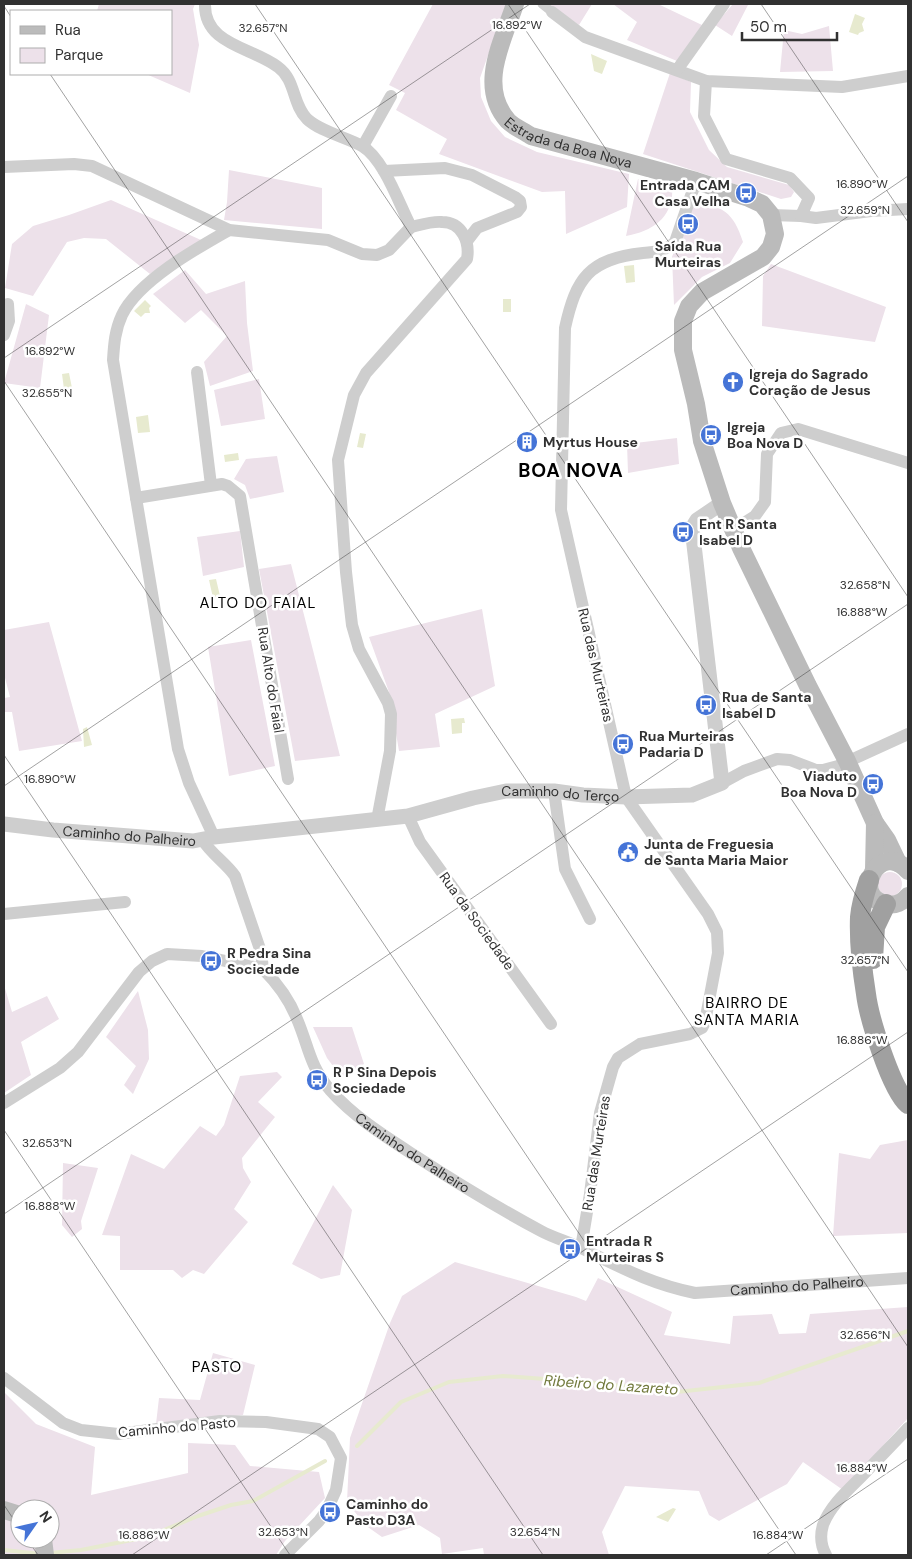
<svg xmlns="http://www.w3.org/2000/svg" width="912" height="1559" font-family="'DM Sans',sans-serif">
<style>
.green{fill:#ede1ea}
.water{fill:#e7eacf}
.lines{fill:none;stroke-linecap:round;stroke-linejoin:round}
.stream{stroke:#e7eacf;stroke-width:4}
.pedestrian{stroke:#cecece;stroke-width:9}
.minor{stroke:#cecece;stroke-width:12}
.tertiary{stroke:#cecece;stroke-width:15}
.secondary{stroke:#bbb;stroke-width:18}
.trunk{stroke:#a0a0a0;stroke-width:20}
.ticks{fill:none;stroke:#313131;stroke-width:1;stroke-opacity:0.45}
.labels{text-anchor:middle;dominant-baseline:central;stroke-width:5;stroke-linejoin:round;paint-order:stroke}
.street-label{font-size:14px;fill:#313131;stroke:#fff}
.poi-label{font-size:14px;font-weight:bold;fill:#313131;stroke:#fff;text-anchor:start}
.neighbourhood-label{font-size:15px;letter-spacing:1px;fill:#000;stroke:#fff}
.water-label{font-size:15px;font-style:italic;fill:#727a3d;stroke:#fff}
.district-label{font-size:19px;font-weight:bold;letter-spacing:1px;fill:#000;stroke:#fff}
.ticks-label{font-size:12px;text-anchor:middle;fill:#313131;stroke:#fff;stroke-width:5;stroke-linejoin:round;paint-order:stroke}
</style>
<rect width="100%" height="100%" fill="#fff"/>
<path class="green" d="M99,4H195L193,9L199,45L190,93L146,74H171V11H97Z
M433,4H506L480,78L481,97L491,121L505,137L537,152L629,174L627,207L566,234L565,191L542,192L439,154L447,139L396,110L405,93L389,85Z
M548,4H592L579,25Z
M613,4H658L702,25L677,61L627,40L637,22Z
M733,4L748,5L732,36L715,25Z
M829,26L833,71L780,72L784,30L802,34Z
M670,73L691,82L690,112L709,150L727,167L789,185L794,192L791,197L781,199L643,154Z
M229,170L322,188V229L224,220L227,202Z
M638,179L672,185C675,216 654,231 626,236Z
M111,200L201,240L150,274L106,239L84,238L67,242L33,296L5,288L12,244L33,226L69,215Z
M692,200C723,207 733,211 743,242L730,263L702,277L674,305L672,257Z
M771,264L886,307L875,342L762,326L763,276Z
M185,270L206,294L245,281L247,323L253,371L210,386L204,362L227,336L201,310L185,323L153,294Z
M26,304L49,315L40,388L4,383Z
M259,379L265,419L221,426L214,390Z
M677,438L679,464L628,473L627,444Z
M277,456L284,492L250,499L245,485L234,479L246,459Z
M240,531L244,567L203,576L197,537Z
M291,564L340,756L295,761L259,569Z
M482,609L495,686L435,714L440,747L399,751L389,692L369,637Z
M49,622L82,741L19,751L12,712H4V698L10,697L4,674V630Z
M251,640L275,766L229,776L208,647Z
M878 884a12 12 0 1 1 24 0a12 12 0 1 1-24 0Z
M4,985L12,1012L47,996L59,1019L21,1042L31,1075L4,1093Z
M138,991L148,1030L149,1059L133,1094L124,1085L136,1066L106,1037Z
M313,1027H352L364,1064L342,1078L327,1058Z
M277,1072L282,1077L258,1102L275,1117L242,1158L243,1168L251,1182L234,1209L248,1222L204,1274L193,1270L182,1278L173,1270H120V1236L102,1235L131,1154L164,1169L200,1126L216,1136L224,1125L240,1076Z
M908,1140V1233L833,1236L839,1153L870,1159L880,1145Z
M63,1163L98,1168L81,1221L82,1229L72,1237L62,1225Z
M333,1185L352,1210L340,1275L321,1279L292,1264Z
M455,1262L576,1297L586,1301L598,1278L672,1312L664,1335L730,1344L733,1316L772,1314L779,1334L806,1333L810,1314L908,1307V1418L843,1490L803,1462L787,1484L719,1521L709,1515L699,1491L625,1486L602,1532L609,1555H484L483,1548L442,1554L440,1538L419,1525L382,1537L365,1525L347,1502L350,1438L390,1323L402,1296Z
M213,1353L255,1365L243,1415L156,1424L159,1398L200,1400Z
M4,1392L36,1424L95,1447L91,1495L188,1473V1443L235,1445L250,1466L319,1472L325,1498L285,1541L276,1555H50V1509H20V1539H43L45,1555H4Z"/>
<path class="water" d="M855,14L865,18L862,24L864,31L859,33L858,35L849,32Z
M591,54L607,61L602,74L594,71Z
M634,265L635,282L626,283L624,266Z
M503,299H511V312H503Z
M145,300L151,306L149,308L150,313H145L141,317L134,311Z
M69,373L72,388L64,389L62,374Z
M148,415L150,432L138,433L136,417Z
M360,433L366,434L363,448L357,447Z
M238,453L239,460L225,462L224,455Z
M216,579L220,596L213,598L209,580Z
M464,718L465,723H462V733L452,734L451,719Z
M87,727L92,745L84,747L83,729Z
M673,1508L676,1509L668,1522L656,1517Z"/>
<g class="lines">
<path class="stream" d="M357,1446L401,1402L449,1382L503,1376L586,1382L677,1392L759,1383L908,1331
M4,1550L41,1554
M50,1553L81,1550L147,1537L198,1516L231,1505L253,1501L325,1461"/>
<path class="pedestrian" d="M542,4L552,12"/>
<g class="minor">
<path d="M205,4C204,45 252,47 278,67C296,80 292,104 307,119C321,132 346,137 362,146C384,159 399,204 411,227"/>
<path d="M552,12L585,37L706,81L842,87L908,76"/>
<path d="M677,70L724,4"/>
<path d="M706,81L704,116L726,159L790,178L809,198L801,216L771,215"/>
<path d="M363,146L391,96"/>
<path d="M4,167L74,164L92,166L229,230L328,240L362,254L377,255L389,250L411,227"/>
<path d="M384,171L445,168L472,175L515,197L520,201L521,207L517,212L477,228L467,241"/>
<path d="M801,216L816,218L871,211L908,209"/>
<path d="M4,335L9,321L8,304"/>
<path d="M197,372L211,485"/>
<path d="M136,498L222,484L228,486L240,496L288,779"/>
<path d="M733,530L755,516L765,502L767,454L781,433L798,429L908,463"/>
<path d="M722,783L744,771L777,759L790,760L816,770H823L838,766L908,734"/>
<path d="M554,791L565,869L590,919"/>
<path d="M408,816L420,842L551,1024"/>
<path d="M377,820L390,751L391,714L388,703L359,649L352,625L346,572L338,460L354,395L366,373L467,259C470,242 462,222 442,222C432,221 420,225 411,227"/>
<path d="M214,837L189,783L178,749L113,360C114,344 115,330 122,315C138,281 197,248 229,230"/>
<path id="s1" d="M202,839C211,854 225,862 235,876L261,952L263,969C276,982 290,1001 297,1019C309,1047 309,1065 330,1090C355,1118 386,1137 417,1157C457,1183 498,1208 541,1231C554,1238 569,1242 583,1249C622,1268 651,1284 695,1293L908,1278"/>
<path d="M4,914L125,902"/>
<path d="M4,1103L60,1068L78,1052L139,972L152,961L167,954L202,956L263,969"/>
<path d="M581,1248L590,1194L600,1113L613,1067L618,1058L640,1044L690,1034L702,1028L705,1022L718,953L717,932L708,914L626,797L561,510L565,328C576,278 589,259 643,253C655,252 666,251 675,242L696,181"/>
<path d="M4,1378L63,1423L81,1430L118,1434L220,1421L266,1422L318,1429L330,1437L341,1458L336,1490L327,1510L319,1521L285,1555"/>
<path d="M826,1555C821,1546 820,1535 823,1525C830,1506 848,1490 862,1476C877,1460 893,1444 908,1428"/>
</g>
<path class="tertiary" id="s2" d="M4,824L53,830L193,841L214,837L408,816L473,798L506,791H554L583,795L626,797L692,795L722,783L692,528L697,520L722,503"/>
<g class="secondary">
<path id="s3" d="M515,4C503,41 477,86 508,121C514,127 524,131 531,136L696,181L749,198L762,204L771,215L775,234L771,247L763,257L702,292L689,306L683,321V350L696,404L702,441L722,503L741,548L808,686L847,761L875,823L887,840L898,863"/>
<path d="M874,870L875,823"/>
<path d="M908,871C880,838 849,898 887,904C895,906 903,902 908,896"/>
<path d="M4,1510L20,1515"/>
<path d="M43,1539L45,1555"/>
</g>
<path class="trunk" d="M869,880C865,892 861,905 860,917C859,942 862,969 866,994C869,1018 891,1089 908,1104
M873,959L875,927L886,904"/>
</g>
<path class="ticks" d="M255,4L908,972M508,4L908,597M761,4L908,222M4,6L11,17M50,74L908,1347M4,358L530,4M4,381L796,1555M4,755L543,1555M4,786L908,176M4,1130L290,1555M4,1214L908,604M4,1505L20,1529M27,1539L38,1555M132,1555L908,1032M766,1555L908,1459"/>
<defs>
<g id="bus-disc" transform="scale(1.125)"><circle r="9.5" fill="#4574d7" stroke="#fff"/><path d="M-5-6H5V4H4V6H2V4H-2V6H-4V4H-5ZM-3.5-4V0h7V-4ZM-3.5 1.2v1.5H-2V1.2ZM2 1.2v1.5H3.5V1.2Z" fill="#fff"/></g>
<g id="church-disc" transform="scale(1.125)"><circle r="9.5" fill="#4574d7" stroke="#fff"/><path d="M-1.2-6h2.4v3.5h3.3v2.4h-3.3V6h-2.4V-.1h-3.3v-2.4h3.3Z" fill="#fff"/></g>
<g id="building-disc" transform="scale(1.125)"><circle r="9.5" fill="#4574d7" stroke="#fff"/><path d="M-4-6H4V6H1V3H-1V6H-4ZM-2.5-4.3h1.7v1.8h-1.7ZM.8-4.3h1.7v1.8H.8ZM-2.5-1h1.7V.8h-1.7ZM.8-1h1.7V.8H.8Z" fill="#fff"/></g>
<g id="civic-disc" transform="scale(1.125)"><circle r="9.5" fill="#4574d7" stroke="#fff"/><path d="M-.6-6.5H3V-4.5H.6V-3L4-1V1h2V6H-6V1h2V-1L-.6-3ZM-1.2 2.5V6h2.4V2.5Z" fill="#fff"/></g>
</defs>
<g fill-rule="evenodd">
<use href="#bus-disc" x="746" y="193"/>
<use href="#bus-disc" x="688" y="224"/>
<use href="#church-disc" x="733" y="382"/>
<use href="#bus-disc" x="711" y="435"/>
<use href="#building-disc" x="527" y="442"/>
<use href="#bus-disc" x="683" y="532"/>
<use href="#bus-disc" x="706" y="705"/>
<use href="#bus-disc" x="623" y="744"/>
<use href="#bus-disc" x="873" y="784"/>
<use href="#civic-disc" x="628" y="852"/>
<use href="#bus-disc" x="211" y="961"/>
<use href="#bus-disc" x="317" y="1080"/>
<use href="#bus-disc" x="570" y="1249"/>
<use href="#bus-disc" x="330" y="1512"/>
</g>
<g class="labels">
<g class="street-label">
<text stroke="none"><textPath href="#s3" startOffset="189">Estrada da Boa Nova</textPath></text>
<text transform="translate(596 665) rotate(77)">Rua das Murteiras</text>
<text transform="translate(271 680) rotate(81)">Rua Alto do Faial</text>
<text stroke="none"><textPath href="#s2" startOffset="562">Caminho do Terço</textPath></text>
<text stroke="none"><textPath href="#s2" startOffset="126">Caminho do Palheiro</textPath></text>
<text transform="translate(477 921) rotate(54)">Rua da Sociedade</text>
<text stroke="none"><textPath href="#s1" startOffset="391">Caminho do Palheiro</textPath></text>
<text transform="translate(596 1153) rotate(-81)">Rua das Murteiras</text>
<text stroke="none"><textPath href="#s1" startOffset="810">Caminho do Palheiro</textPath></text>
<text transform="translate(177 1427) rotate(-5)">Caminho do Pasto</text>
</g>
<g class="poi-label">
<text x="730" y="185" text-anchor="end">Entrada CAM<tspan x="730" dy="16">Casa Velha</tspan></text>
<text x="688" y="246" text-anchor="middle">Saída Rua<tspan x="688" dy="16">Murteiras</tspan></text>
<text x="749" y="374">Igreja do Sagrado<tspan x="749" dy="16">Coração de Jesus</tspan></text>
<text x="727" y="427">Igreja<tspan x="727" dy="16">Boa Nova D</tspan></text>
<text x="543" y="442">Myrtus House</text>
<text x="699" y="524">Ent R Santa<tspan x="699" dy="16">Isabel D</tspan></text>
<text x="722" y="697">Rua de Santa<tspan x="722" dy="16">Isabel D</tspan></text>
<text x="639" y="736">Rua Murteiras<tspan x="639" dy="16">Padaria D</tspan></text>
<text x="857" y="776" text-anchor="end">Viaduto<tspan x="857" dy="16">Boa Nova D</tspan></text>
<text x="644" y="844">Junta de Freguesia<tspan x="644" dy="16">de Santa Maria Maior</tspan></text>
<text x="227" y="953">R Pedra Sina<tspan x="227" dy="16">Sociedade</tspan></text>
<text x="333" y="1072">R P Sina Depois<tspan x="333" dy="16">Sociedade</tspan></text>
<text x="586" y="1241">Entrada R<tspan x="586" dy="16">Murteiras S</tspan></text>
<text x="346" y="1504">Caminho do<tspan x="346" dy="16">Pasto D3A</tspan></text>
</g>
<g class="neighbourhood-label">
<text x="258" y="603">ALTO DO FAIAL</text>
<text x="747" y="1003">BAIRRO DE<tspan x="747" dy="17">SANTA MARIA</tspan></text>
<text x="217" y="1367">PASTO</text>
</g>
<g class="water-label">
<text transform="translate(611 1385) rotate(4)">Ribeiro do Lazareto</text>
</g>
<g class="district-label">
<text x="571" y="470">BOA NOVA</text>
</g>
</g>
<g class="ticks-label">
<text x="517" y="29">16.892°W</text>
<text x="263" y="32">32.657°N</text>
<text x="862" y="188">16.890°W</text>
<text x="865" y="214">32.659°N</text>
<text x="50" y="355">16.892°W</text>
<text x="47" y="397">32.655°N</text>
<text x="865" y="589">32.658°N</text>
<text x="862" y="616">16.888°W</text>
<text x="50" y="783">16.890°W</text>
<text x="865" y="964">32.657°N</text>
<text x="862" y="1044">16.886°W</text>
<text x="47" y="1147">32.653°N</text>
<text x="50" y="1210">16.888°W</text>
<text x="865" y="1339">32.656°N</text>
<text x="862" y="1472">16.884°W</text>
<text x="283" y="1536">32.653°N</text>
<text x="535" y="1536">32.654°N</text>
<text x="144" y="1539">16.886°W</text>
<text x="778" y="1539">16.884°W</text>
</g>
<rect width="912" height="1559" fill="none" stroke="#313131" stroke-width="10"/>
<rect x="10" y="10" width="162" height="65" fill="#ffffff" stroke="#adadad"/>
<rect x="20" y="26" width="25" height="8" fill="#bbbbbb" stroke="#adadad"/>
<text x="55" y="35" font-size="15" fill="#313131">Rua</text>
<rect x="20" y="48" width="25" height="15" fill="#ede1ea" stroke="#adadad"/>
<text x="55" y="60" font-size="15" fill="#313131">Parque</text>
<g transform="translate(35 1524) rotate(56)"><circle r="24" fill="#ffffff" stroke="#adadad"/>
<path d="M0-4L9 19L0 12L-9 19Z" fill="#4574d7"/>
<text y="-8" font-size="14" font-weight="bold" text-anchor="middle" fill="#313131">N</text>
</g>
<path d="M742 32v8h95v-8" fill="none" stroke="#313131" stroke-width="2.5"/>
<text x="750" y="32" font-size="15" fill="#313131" stroke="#ffffff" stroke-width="4" paint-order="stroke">50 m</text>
</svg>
